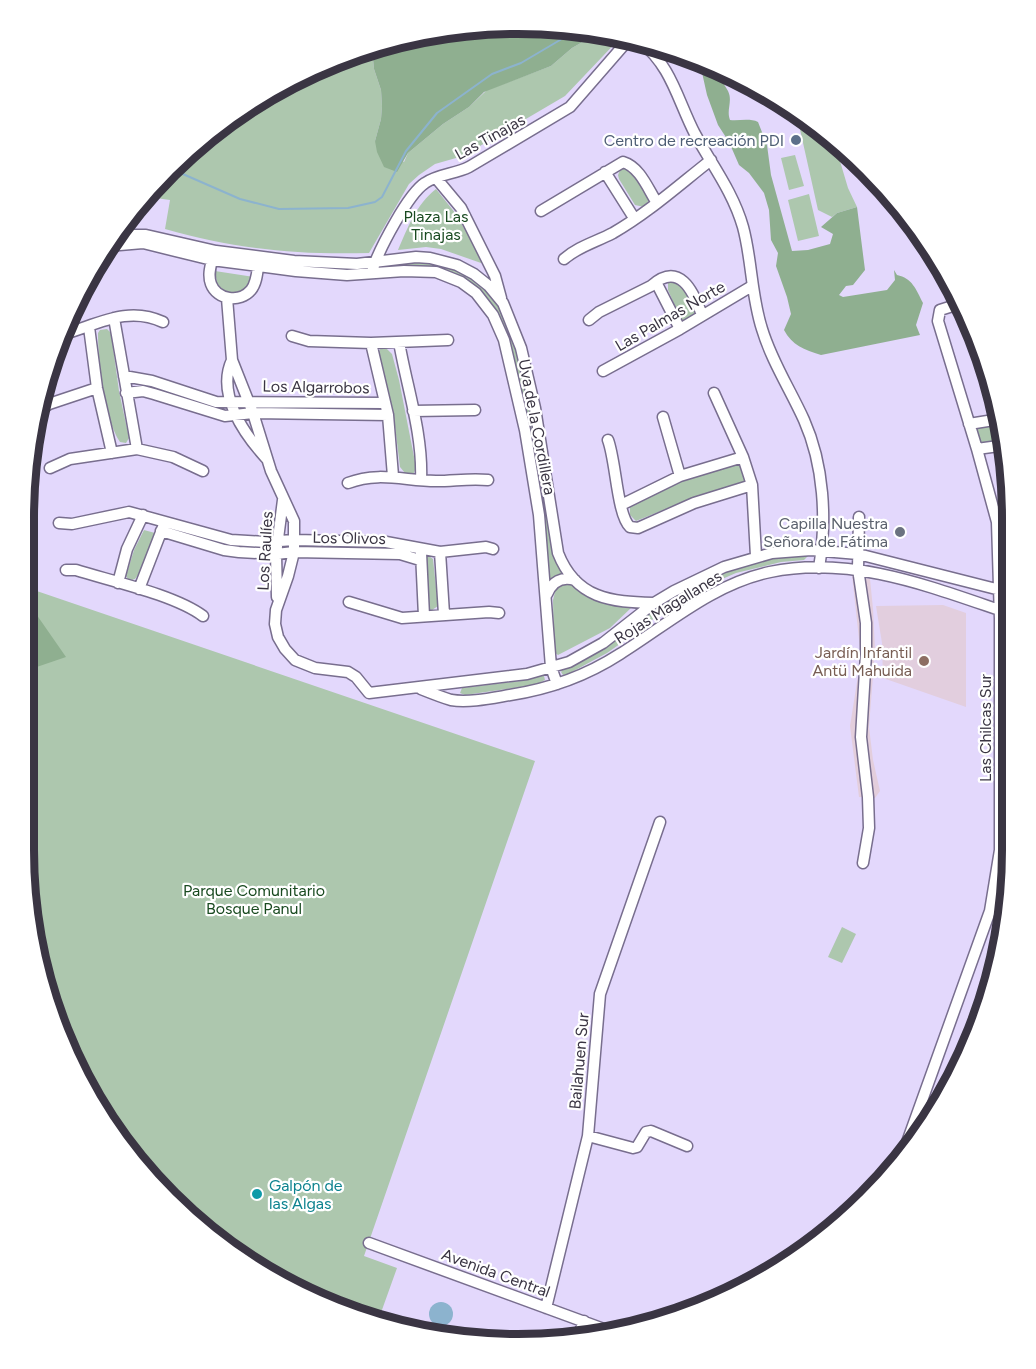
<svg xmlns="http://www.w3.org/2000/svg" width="1036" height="1369" font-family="Figtree,sans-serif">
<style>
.industrial{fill:#e3cedc}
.education{fill:#e2cede}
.green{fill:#adc7ae}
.forest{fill:#8faf90}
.water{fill:#8cb3ce}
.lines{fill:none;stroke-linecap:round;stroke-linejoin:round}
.stream{stroke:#8cb3ce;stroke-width:2}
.minor-casing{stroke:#786e8e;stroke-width:13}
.minor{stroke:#fff;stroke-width:10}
.service-dot{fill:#5c6f8a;stroke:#fff;stroke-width:2}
.worship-dot{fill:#6b7280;stroke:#fff;stroke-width:2}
.education-dot{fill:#8d6e63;stroke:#fff;stroke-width:2}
.culture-dot{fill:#0f9aa8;stroke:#fff;stroke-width:2}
.labels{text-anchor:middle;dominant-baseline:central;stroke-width:4.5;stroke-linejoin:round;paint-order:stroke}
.street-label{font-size:16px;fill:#3a3543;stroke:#fff}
.service-label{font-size:16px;fill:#4e5e75;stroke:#fff;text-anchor:end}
.park-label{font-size:16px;fill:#194a20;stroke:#fff}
.worship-label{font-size:16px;fill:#5b616d;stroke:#fff;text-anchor:end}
.education-label{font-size:16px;fill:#785e54;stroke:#fff;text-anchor:end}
.culture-label{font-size:16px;fill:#0d838f;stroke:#fff;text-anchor:start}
.rim{fill:none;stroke:#3a3543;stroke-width:8}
</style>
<rect width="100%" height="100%" fill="#e3d8fc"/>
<path class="industrial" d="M852,575L870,579L873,609L875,650L869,727L873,760L880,791L875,798L859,797L850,726L861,657Z"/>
<path class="education" d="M943,605L966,613V707L883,678L882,643L876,606Z"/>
<path class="green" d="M600,32L622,36L565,96L463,156L435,164L419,175L409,184L369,253C296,255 236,249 165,229L170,200L148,197L243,107L329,62L372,48L374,69L381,90L382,106L381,119L375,141L404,162L408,153L443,124L469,107L487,90L551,66L572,48Z
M790,106L834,141L848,188L857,207L837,213L832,217L818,210L799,125Z
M795,155L804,186L789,190L781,158Z
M621,168H628L648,197L649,200L644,207L635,205L619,179L618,175Z
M436,189L456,214L482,260L481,263L441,249L426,247L398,250C408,227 416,205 436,189Z
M809,194L819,236L798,241L788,200Z
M420,262C445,265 468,271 486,290C519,321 528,400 537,444C547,487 556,530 565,574L550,581L536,466L507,341L464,280L385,269L386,266Z
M215,271L254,277L252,284L240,294L224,292L217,283Z
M674,280L683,288L696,312V316L683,321L681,320L668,290V282Z
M107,329L111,333L119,391L129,438L126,443L120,442C104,418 98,362 98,333L100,330Z
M385,347L392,354L399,380L416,467L414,473L410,475L405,473L400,467L393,410L378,353L381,348Z
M1000,422L1005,440L984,443L979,441L976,433L979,426Z
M737,463L742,464L746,481L743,483L703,494L636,521L630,515V506L676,483Z
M144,530L155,533L138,575L135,579L129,581L126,576L134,550Z
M426,554L433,559L438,606L432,610L427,608Z
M807,554L808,556L804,560L781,562L736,573L695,591L662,612L637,632L607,653L568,674L563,675L561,672L563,669L601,651L670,598L741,565L789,555Z
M568,582L606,602L631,608L610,628L558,655L554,652L553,600L556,588Z
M25,587L535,761L364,1256L397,1268L378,1321L299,1294L169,1201L90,1098L41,979L24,851Z
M541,675L544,676L545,680L535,685L465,695L460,693L462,688L521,681Z
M842,927L856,934L842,963L828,957Z"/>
<path class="forest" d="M512,25L521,31L536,26L600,32L572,48L551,66L484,92L469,107L443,124L408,153L397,172L384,167L377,152L375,141L381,119L382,106L381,90L374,69L372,48L421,34Z
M699,59L714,65C718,76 723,82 728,91C733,101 726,110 730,120C739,121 750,118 758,122L767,145L771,175L792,251L808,250L830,244L833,234L821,227L837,213L857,207L865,270L853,285L846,286L839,295L843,297L887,290L895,280L894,270L897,275C912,278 916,289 923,303L916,325L920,335L821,355C804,350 792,345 784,330L791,314L787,297L776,266L778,253L771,240L769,210L764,193L749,173L739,165L729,142L718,125L707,95Z
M25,598L66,657L25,671Z"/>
<path class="water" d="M429 1314a12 12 0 1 1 24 0a12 12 0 1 1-24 0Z"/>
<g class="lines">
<path class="stream" d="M176,171L240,199L279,209L348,208L375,202L382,197L406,151L437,113L492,74L521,63L577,30"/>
<g class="minor-casing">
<path id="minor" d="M640,41C672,67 677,99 695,134C712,165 733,192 743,227C752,260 751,295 762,329C772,362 790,389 804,420C824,465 827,520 819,568
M605,172L634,218
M436,178L461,208L495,276L501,298
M541,211L623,162C640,167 648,189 657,203
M115,235H146L216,251L294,261L357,264L416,257L430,258L457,265L474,274L489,286L503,303L521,348L535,408L558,553C576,599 611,602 654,603
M108,246L143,243L212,260L296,271L347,275L404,271L436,272L461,282L476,293L493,315L504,340L525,430L539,515L551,667L557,684
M564,259C579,246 596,242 613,233C648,213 679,185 711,160
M212,260C210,268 208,276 211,284C217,300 240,303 251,290C256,284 257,275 258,267
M373,268C380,248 408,194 425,183C438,174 455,174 469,167L570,107L630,38
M656,282L680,329
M227,298L232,360L253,413L271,471L294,521V552L288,576L276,610L275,624L278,637L285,649L295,660L315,668L348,672L356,677L369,693L527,674L569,662L603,643L654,603L674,591L724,567L772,553L811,550L858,554L1008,592
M114,318L137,449
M589,320L599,312L651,286C679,261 693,290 702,315
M89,327L97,388L112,453
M61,335C97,325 127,305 163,322
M292,336L309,341L371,343L448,340
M399,342C407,388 423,434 421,480
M371,343L388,415L393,476
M232,360C216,394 244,434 266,458
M603,371L680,329L752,286
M124,376L152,381L216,402L385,403
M126,393L143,391L154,394L225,416L253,413L388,415
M714,393L743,457L752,485L756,556
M43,408L49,404L97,388
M413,411L475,410
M663,417L680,476
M969,424L1000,419
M608,440C616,461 617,515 630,527L638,528L694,503L752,485
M977,449L1006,445
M50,468L70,459L137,449L173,457L203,471
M348,483C379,471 405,481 436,481C454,481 471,478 488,480
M621,505L680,476L743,457
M859,517L858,569L866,623V654L861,737L868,797L869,828L863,863
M59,523L72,524L129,512L231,540L266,542L294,540L386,542L440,552L486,547L493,549
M161,531L224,550L239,552L276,554L294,552L400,554L420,560
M440,552L444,614
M421,553L424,616
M66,570H76C111,581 175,595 203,616
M118,583L127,549L143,515
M139,589L163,527
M547,594C552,582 562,576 575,580
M277,597L276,554L283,500
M349,602L402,618L489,612L499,613
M421,689C431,693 441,697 451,700C469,703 492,698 510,695C549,689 586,676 620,654C668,624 713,584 770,572C852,555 931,587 1008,613
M588,1136L633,1148L637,1147L646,1132L651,1131L687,1146
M901,1159L990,911L1000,850V619L997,522L977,449L938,321L940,310L959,304
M369,1243L612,1332
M546,1308L588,1136L600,994L660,822
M577,1339L584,1321"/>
</g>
<use href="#minor" class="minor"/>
</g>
<circle class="service-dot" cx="796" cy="140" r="6"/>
<circle class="worship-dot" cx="900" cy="532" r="6"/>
<circle class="education-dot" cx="924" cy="661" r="6"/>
<circle class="culture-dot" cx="257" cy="1194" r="6"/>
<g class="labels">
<g class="street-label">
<text transform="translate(490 137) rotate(-29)">Las Tinajas</text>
<text transform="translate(670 316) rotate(-30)">Las Palmas Norte</text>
<text transform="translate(316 387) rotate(1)">Los Algarrobos</text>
<text transform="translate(537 427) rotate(79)">Uva de la Cordillera</text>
<text transform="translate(349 538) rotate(1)">Los Olivos</text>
<text transform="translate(265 551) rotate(-87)">Los Raulíes</text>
<text transform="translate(668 607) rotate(-32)">Rojas Magallanes</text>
<text transform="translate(985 728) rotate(-90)">Las Chilcas Sur</text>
<text transform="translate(579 1061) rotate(-85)">Bailahuen Sur</text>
<text transform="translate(496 1273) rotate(20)">Avenida Central</text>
</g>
<g class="service-label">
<text x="784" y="140">Centro de recreación PDI</text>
</g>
<g class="park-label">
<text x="436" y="216">Plaza Las<tspan x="436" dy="18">Tinajas</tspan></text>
<text x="254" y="890">Parque Comunitario<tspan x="254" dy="18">Bosque Panul</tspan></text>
</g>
<g class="worship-label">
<text x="888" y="523">Capilla Nuestra<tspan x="888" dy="18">Señora de Fátima</tspan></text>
</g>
<g class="education-label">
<text x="912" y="652">Jardín Infantil<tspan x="912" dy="18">Antü Mahuida</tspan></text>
</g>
<g class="culture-label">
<text x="269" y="1185">Galpón de<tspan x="269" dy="18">las Algas</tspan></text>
</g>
</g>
<path d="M0 0H1036V1369H0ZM518 34H518A484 484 0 0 1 1002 518V850A484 484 0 0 1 518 1334H518A484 484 0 0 1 34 850V518A484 484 0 0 1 518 34Z" fill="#fff" fill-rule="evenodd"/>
<path class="rim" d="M518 34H518A484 484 0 0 1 1002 518V850A484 484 0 0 1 518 1334H518A484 484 0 0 1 34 850V518A484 484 0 0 1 518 34Z"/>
</svg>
